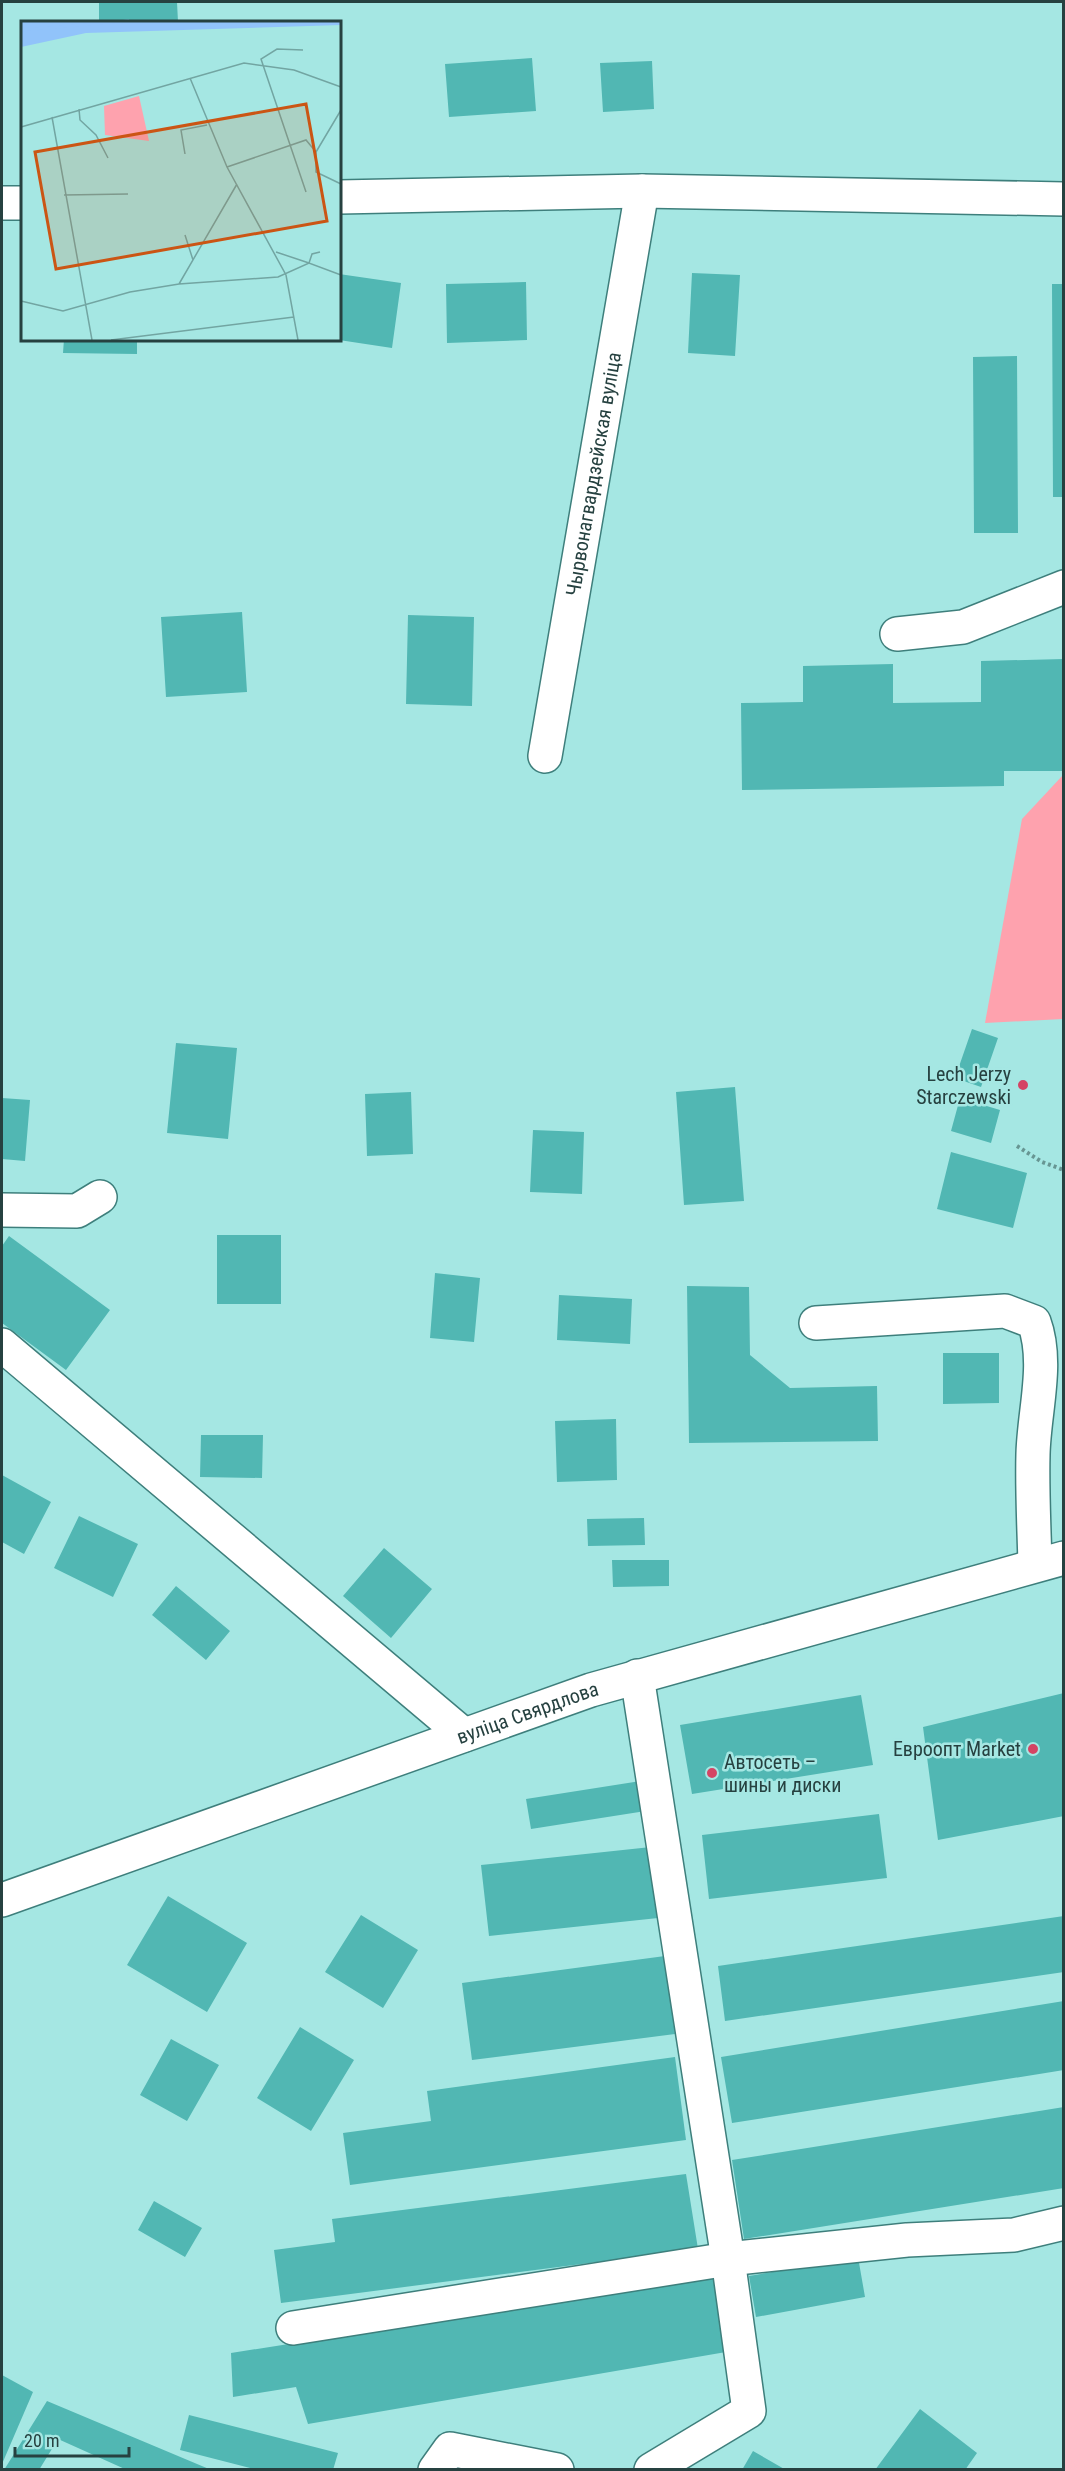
<svg xmlns="http://www.w3.org/2000/svg" width="1065" height="2471" font-family="'Roboto Condensed',sans-serif">
<style>
.green{fill:#fea2ae}
.building{fill:#51b7b3}
.lines{fill:none;stroke-linecap:round;stroke-linejoin:round}
.minor-casing{stroke:#3e7f7c;stroke-width:36}
.major-casing{stroke:#3e7f7c;stroke-width:36}
.path{stroke:#679693;stroke-width:4;stroke-dasharray:3 3;stroke-linecap:butt}
.minor{stroke:#fff;stroke-width:33}
.major{stroke:#fff;stroke-width:33}
.poi-dot{fill:#d44464;stroke:#a5e7e3;stroke-width:2}
.labels{text-anchor:middle;dominant-baseline:central;stroke-width:5;stroke-linejoin:round;paint-order:stroke}
.street-label{font-size:20px;fill:#264140;stroke:#a5e7e3}
.poi-label{font-size:20px;fill:#264140;stroke:#a5e7e3;text-anchor:end}
.inset-river{fill:none;stroke:#91c3fa;stroke-width:3}
.inset-road{fill:none;stroke:#72a5a2;stroke-width:1.5}
.view{fill:#cb5514;fill-opacity:0.15;stroke:#cb5514;stroke-width:3}
.inset-edge{fill:none;stroke:#264140;stroke-width:3}
</style>
<rect width="100%" height="100%" fill="#a5e7e3"/>
<path class="green" d="M1063,775V1019L985,1023L1022,819Z"/>
<path class="building" d="M99,2H177L178,22H99Z
M532,58L536,111L449,117L445,64Z
M652,61L654,109L603,112L600,63Z
M692,273L740,275L735,356L688,353Z
M339,274L401,283L392,348L339,340Z
M526,282L527,340L447,343L446,284Z
M1052,284H1064V497H1053Z
M64,339H137V354L63,353Z
M1017,356L1018,533H974L973,357Z
M242,612L247,692L166,697L161,617Z
M408,615L474,617L472,706L406,704Z
M1064,659V771H1004V786L742,790L741,703L803,702V666L893,664V703L981,702V661Z
M972,1029L998,1038L981,1087L955,1078Z
M176,1043L237,1048L228,1139L167,1133Z
M735,1087L744,1201L684,1205L676,1092Z
M411,1092L413,1154L367,1156L365,1094Z
M2,1098L30,1100L25,1161L2,1159Z
M960,1098L1000,1110L991,1143L951,1131Z
M533,1130L584,1132L582,1194L530,1192Z
M951,1152L1027,1173L1013,1228L937,1209Z
M217,1235H281V1304H217Z
M9,1236L110,1310L66,1370L2,1323V1246Z
M435,1273L480,1278L474,1342L430,1338Z
M687,1286L749,1287L750,1355L790,1388L877,1386L878,1441L689,1443Z
M559,1295L632,1299L630,1344L557,1340Z
M943,1353H999V1403L943,1404Z
M616,1419L617,1480L557,1482L555,1421Z
M201,1435H263L262,1478L200,1477Z
M2,1475L51,1502L24,1554L2,1542Z
M79,1516L138,1544L113,1597L54,1568Z
M644,1518L645,1545L588,1546L587,1519Z
M384,1548L432,1589L391,1638L343,1596Z
M612,1560H669V1586L613,1587Z
M176,1586L230,1631L206,1660L152,1615Z
M1064,1693V1816L938,1840L923,1727Z
M861,1695L873,1765L692,1794L680,1725Z
M647,1780L652,1810L531,1829L526,1799Z
M879,1814L887,1878L709,1899L702,1835Z
M651,1847L658,1918L489,1936L481,1865Z
M168,1896L247,1943L207,2012L127,1965Z
M361,1915L418,1950L383,2008L325,1972Z
M1064,1916V1972L725,2021L718,1966Z
M665,1956L675,2034L472,2060L462,1983Z
M1064,2001V2070L732,2123L721,2057Z
M300,2027L354,2060L311,2131L257,2098Z
M171,2039L219,2065L187,2121L140,2095Z
M675,2057L686,2140L350,2185L343,2133L431,2121L427,2091Z
M1064,2107V2188L744,2239L732,2160Z
M686,2174L698,2249L281,2303L274,2250L335,2242L332,2219Z
M154,2201L202,2228L185,2257L138,2230Z
M858,2257L865,2297L756,2317L749,2276Z
M714,2277L726,2352L308,2424L296,2387L233,2397L231,2353Z
M2,2375L33,2392L2,2464Z
M47,2401L209,2469V2470H127L58,2439L39,2470H4Z
M920,2409L977,2453L965,2470H875Z
M189,2415L338,2453L333,2470H258L180,2450Z
M753,2451L786,2470H742Z"/>
<g class="lines">
<g class="minor-casing">
<g id="minor">
<path d="M339,197L642,191L1064,199"/>
<path d="M2,203H22"/>
<path d="M897,634L963,627L1064,587"/>
<path id="s1" d="M545,756L642,191"/>
<path d="M2,1210L77,1211L100,1197"/>
<path d="M816,1323L1005,1311L1034,1322C1049,1363 1034,1411 1033,1454C1032,1490 1034,1527 1035,1564"/>
<path d="M2,1345L464,1735"/>
<path d="M637,1676L728,2259L749,2411L651,2470"/>
<path d="M293,2328L728,2259L907,2240L1014,2235L1064,2223"/>
<path d="M435,2470L450,2449L557,2470"/>
</g>
</g>
<g class="major-casing">
<g id="major">
<path id="s2" d="M2,1900L591,1690L1064,1558"/>
</g>
</g>
<path class="path" d="M1017,1146L1042,1162L1064,1170"/>
<use href="#minor" class="minor"/>
<use href="#major" class="major"/>
</g>
<g class="poi-dot">
<circle cx="1023" cy="1085" r="6"/>
<circle cx="1033" cy="1749" r="6"/>
<circle cx="712" cy="1773" r="6"/>
</g>
<g class="labels">
<g class="street-label">
<text stroke="none"><textPath href="#s1" startOffset="286">Чырвонагвардзейская вуліца</textPath></text>
<text stroke="none"><textPath href="#s2" startOffset="558">вуліца Свярдлова</textPath></text>
</g>
<g class="poi-label">
<text x="1011" y="1074">Lech Jerzy<tspan x="1011" dy="23">Starczewski</tspan></text>
<text x="1021" y="1749">Евроопт Market</text>
<text x="724" y="1762" text-anchor="start">Автосеть –<tspan x="724" dy="23">шины и диски</tspan></text>
</g>
</g>
<g transform="translate(21 21)">
<rect width="320" height="320" fill="#a5e7e3"/>
<path d="M118,75L128,120L84,114L83,85Z" fill="#fea2ae"/>
<path d="M0,0H319L320,4L65,12L0,26Z" fill="#91c3fa"/>
<path class="inset-river" d="M0,9L108,0"/>
<path class="inset-road" d="M282,29L256,28L240,38L285,171M169,57L206,146L265,254L277,319M58,88L59,99L75,114L87,137M31,96L71,319M0,106L223,42L273,49L320,66M295,131L320,89M164,133L160,109L186,104M206,146L285,119L295,131V151L320,163M43,174L107,173M164,214L172,239M255,231L288,242L291,233L299,231M158,263L216,163M0,280L42,290L109,271L158,263L257,256L288,242L320,254M90,319L273,296"/>
<path class="view" d="M285,83L306,200L35,248L14,131Z"/>
<rect width="320" height="320" class="inset-edge"/>
</g>
<rect width="1065" height="2471" fill="none" stroke="#264140" stroke-width="6"/>
<path d="M15 2447v9h114v-9" fill="none" stroke="#264140" stroke-width="3"/>
<text x="24" y="2447" font-size="18" fill="#264140" stroke="#a5e7e3" stroke-width="4.5" paint-order="stroke">20 m</text>
</svg>
